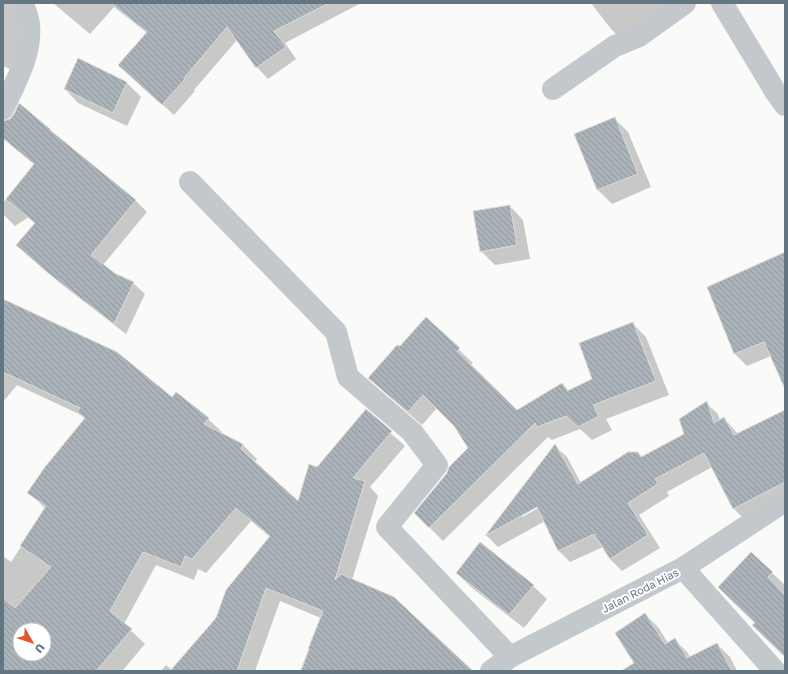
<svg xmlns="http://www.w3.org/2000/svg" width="788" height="674" font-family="'Golos Text',sans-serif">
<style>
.shadow{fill:#0003;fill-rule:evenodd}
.building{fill:url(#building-back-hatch);stroke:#dcdcda;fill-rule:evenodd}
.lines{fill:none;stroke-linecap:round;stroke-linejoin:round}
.minor{stroke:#c3c8cc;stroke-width:22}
.labels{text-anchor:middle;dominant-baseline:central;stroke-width:4;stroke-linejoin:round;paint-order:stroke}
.street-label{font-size:11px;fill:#657683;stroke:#fff}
</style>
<defs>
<pattern id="building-back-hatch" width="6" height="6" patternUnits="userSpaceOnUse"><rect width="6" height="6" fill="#aab3b9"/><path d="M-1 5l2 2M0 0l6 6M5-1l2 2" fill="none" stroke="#8e969c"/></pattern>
</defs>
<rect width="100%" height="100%" fill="#fafaf8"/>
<path class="shadow" d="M3,3H32L25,27L10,69L3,66Z
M53,3H361L285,43L296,59L268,79L257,67L237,40L194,90L195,91L174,115L119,65L147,33L114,7L90,34Z
M591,3H671L623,41L611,29Z
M79,60L127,83L141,97L127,126L78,103L65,89Z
M614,118L628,132L651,187L612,204L598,190L575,134Z
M3,122L57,137L136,201L147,212L103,265L115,274L133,283L145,294L126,334L61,284L18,245L36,224L29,217L15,226L3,214V203L35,165L3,139Z
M510,206L523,220L530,259L495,265L481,251Z
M785,253V386L771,356L747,366L735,354Z
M3,300L208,419L222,432L220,434L243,445L257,459L254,463L299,502L318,468L366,411L405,446L370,487L378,496L352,580L471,671H300L321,618L280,601L255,671H161L166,665L172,670L216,618L270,537L251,521L206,573L198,569L194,580L156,565L124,624L145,644L123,670L124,671H3V556L11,562L46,509L28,492L85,419L81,415L17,385L3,402ZM20,630H44V654H20Z
M426,319L473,363L470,366L516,411L562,384L569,392L594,379L632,323L646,337L669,395L606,419L612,430L592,440L580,429L552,440L548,437L443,541L415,513L470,448L455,425L437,408L422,425L383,391L370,378Z
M706,403L718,414L720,420L724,418L738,434L785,411V490L780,492L746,521L734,509L712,467L667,492L669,496L639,515L660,548L622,571L610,559L603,547L570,562L558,550L545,521L498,547L486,535L555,446L567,457L581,483L637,453L642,457L685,435ZM541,504L542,506L522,517V514Z
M751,553L785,585V656L756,624Z
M457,573L533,586L547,599L524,628L471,587Z
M645,614L658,627L668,643L674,639L687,652L691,658L717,644L730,657L737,671H640Z"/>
<path class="building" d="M111,3H329L274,31L286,47L256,68L227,27L184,78L185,79L162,105L118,65L147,32Z
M78,58L127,82L113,113L64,89Z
M19,103L50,129V130L136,200L91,255L116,274L134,282L114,324L48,273L16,245L35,223L6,199L34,164L3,138V121L10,119L14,114Z
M615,117L638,174L597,190L574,134Z
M510,205L517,245L480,252L473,211Z
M785,252V389L764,342L734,354L707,287Z
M3,299L117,352L172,397L176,392L209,418L204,424L243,444L241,449L298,501L309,464L317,467L366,409L392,431L353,478L365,481L335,580L341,574L394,597L473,671H301L309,649H308L323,611L266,588L237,671H170L216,618L226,590L270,536L236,508L192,559L185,556L181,567L143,552L110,611L132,629L96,671H3V598L15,608L51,567L20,546L46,506L27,493L45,467L85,418L77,412L80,408L3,372ZM20,630H44V654H20Z
M426,317L460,348L457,351L517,410L562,383L568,391H567L592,379L579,343L633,322L656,381L593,405L599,416L578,427L566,416L537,427L535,423L429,528L414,513L447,473L449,467L468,448L454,426L423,395L408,412L368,378L397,345L400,346Z
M707,401L714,423L724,417L734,435L785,410V482L733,509L704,453L655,479L658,484L628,503L648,535L610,559L594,534L558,551L537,507L485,536L555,444L578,484L628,452H638L641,457L684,434L679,419Z
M480,542L534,585L509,615L456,573Z
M751,552L773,572L768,577L785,595V657L752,625L755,623L718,587Z
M645,613L665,644L675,638L687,658L717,643L732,671H621L634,663L615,633Z"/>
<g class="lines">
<path class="minor" d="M722,3L775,91L785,105
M553,89L615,46L639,36L685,3
M3,109C15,83 32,55 29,24C28,17 25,10 23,3
M190,182L336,332L348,377L412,432L437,465L387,527L510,657
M683,568L775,671
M491,671L510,657L683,568L785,501"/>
</g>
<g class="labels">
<g class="street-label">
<text transform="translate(640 590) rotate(-27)">Jalan Roda Hias</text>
</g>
</g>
<rect width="788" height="674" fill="none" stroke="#657683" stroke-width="8"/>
<g transform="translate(32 642) rotate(129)"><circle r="19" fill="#ffffff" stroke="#c1c8cd"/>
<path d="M0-3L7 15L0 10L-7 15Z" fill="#e4572e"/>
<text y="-6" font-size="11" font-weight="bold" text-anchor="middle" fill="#657683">U</text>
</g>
</svg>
